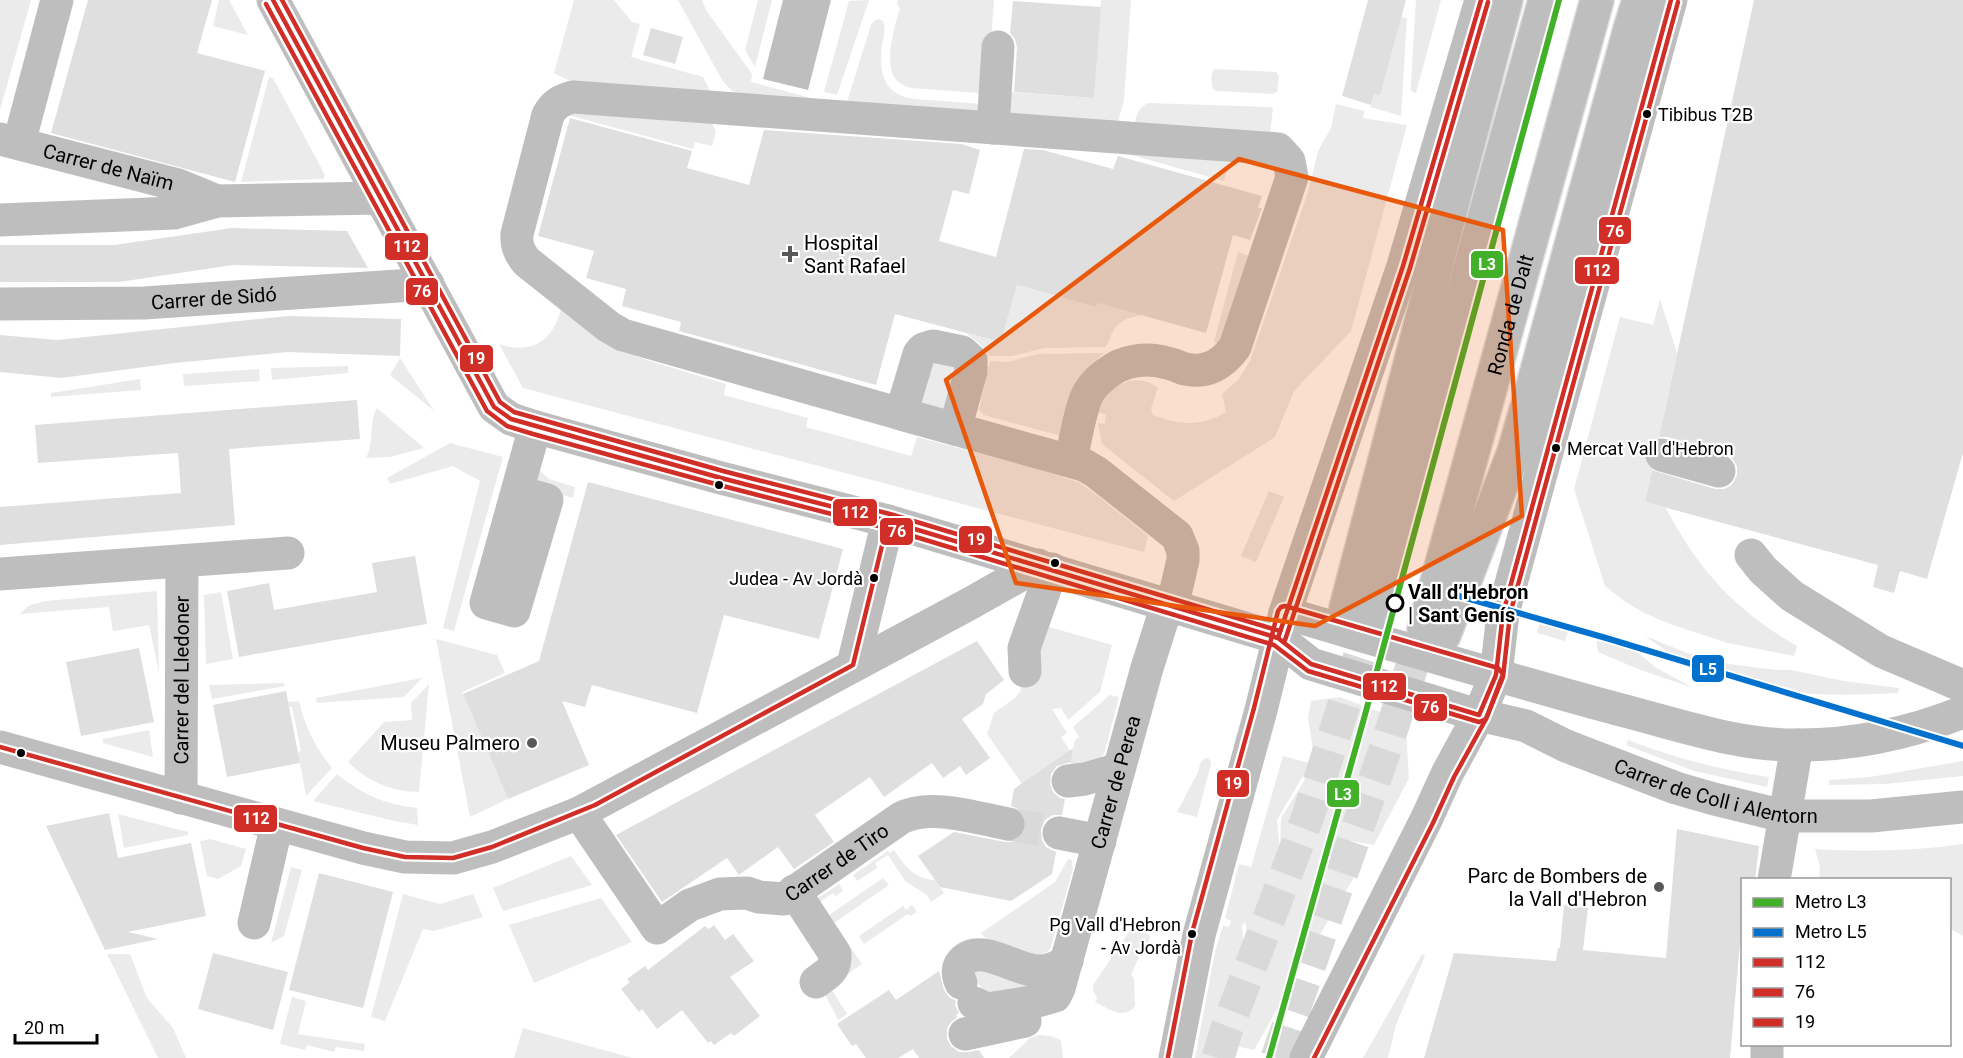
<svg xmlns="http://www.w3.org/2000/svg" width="1963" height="1058" font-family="Roboto,sans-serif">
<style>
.green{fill:#ebebeb;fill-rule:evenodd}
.water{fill:#bebebe}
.building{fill:#dfdfdf}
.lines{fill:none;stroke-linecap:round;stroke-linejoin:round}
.minor-tunnel{stroke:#d9d9d9;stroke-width:33;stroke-dasharray:33 16;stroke-linecap:butt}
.highway-tunnel{stroke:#d9d9d9;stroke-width:33;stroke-dasharray:33 16;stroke-linecap:butt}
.highway-casing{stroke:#dbdbdb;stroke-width:36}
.minor{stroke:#bebebe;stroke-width:33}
.highway{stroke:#bebebe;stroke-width:33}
.bus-1-casing{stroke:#fff;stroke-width:9}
.bus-2-casing{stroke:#fff;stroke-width:9}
.bus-3-casing{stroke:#fff;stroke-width:9}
.bus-1{stroke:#d02e26;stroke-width:4.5}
.bus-2{stroke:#d02e26;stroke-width:4.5}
.bus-3{stroke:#d02e26;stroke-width:4.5}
.metro-1-casing{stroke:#fff;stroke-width:10}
.metro-2-casing{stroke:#fff;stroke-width:10}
.metro-1{stroke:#43b02a;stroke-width:6}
.metro-2{stroke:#0072ce;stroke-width:6}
.marked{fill:#e8590c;fill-opacity:0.2;stroke:#e8590c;stroke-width:4.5;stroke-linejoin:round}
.bus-dot{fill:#000;stroke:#fff;stroke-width:2}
.poi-dot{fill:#595959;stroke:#fff;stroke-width:2}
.stop-dot{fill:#fff;stroke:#000;stroke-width:3}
.labels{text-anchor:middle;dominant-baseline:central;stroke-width:4.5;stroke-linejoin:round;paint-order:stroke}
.bus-label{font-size:18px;fill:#000;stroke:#fff;text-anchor:start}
.street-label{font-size:20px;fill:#000;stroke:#fff}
.poi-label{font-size:20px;fill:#000;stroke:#fff;text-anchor:end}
.stop-label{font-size:20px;font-weight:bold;fill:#000;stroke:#fff;text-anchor:start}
.line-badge{stroke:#fff;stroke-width:2}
.badge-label{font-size:16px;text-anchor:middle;font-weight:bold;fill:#fff}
</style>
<rect width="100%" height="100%" fill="#fff"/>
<path class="green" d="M0,0H31L0,110Z
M219,0H229L248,35L213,26Z
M574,0H614L632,22L640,24L631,57L703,77L712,95L572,82L554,73Z
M678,0H702L706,10L752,74L751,82L822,101L750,97L732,91L722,80Z
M758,0H772L755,67L745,50Z
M869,0L837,95L824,92L849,1Z
M898,0H994L988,85L979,93L911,88C904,86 899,84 895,78C884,64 894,25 900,9L897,4Z
M1101,0H1131L1124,100L1118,122L1011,118L1006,92L1094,98Z
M1416,0H1441L1416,93L1411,91V83Z
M1401,17L1407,18L1401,116L1371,107L1374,94L1380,96Z
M879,19L883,21C886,28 884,36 882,44C879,72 882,94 914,99L982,104L984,113L847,102L871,25L874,21Z
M1215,69L1276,72L1279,76L1277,92L1272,94L1216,91L1213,89C1211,83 1210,72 1215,69Z
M269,77L273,78L325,175L324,179L241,182Z
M1148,103L1270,107L1273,108L1270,133L1135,123C1136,115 1139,107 1148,103Z
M1336,104L1364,111L1363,118L1407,125L1351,331L1294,391L1275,437L1174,501L1102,444L1098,423L1105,424L1106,414L1099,413C1105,386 1135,370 1158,388L1151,408L1153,415C1178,425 1203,427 1226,412L1222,394L1238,380L1250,361L1308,192L1318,151L1331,128Z
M561,113L711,121L716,132L712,146L695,142L693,149Z
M1124,153L1229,162L1224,181Z
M1238,252L1253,257L1220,344L1214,342Z
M1017,285L1096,307L1098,303L1142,315C1128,318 1118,320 1112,333C1109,339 1109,343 1105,347L1044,348L1012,356H989L981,345L966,333L1001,342Z
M1660,299L1677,353L1645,502L1666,508C1698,570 1736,611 1797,646L1794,656L1728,643L1670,624L1644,613L1624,601L1605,586L1574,489L1620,317L1653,325Z
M561,309L624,351L647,360L726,384L724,395L808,418L806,427L911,456L917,437L1027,466L1078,482L1098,496L1148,536L1144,552L523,388L499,344C531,355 553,341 561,309Z
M1104,353L1089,367L1061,436L984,415L979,410L990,361L1008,362L1038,354Z
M400,358L434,411L390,375Z
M930,358H960L951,411L922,404L920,397Z
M348,366V373L272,380L271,368Z
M259,369L260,381L184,386L183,374Z
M140,379L141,390L51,397V393Z
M377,408L424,448L390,457L366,458C375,442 368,425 377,408Z
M450,443L503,457L454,631L443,628L480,481L453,466L390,484L387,478Z
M537,468L549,479L575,487L573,498L529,485Z
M1269,491L1284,497L1256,562L1241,556Z
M157,591L159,672L149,625L113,631L109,607L19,614L30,605L46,601Z
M221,592L233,659L206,664L204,595Z
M1542,615L1571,623L1565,641L1537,633Z
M1046,626L1112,645L1100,692L1068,720L1061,708L1052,709L1067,733L1061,737L1072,754L1075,740L1079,737L1073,727L1110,695L1119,697L1104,754L1097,761L1070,769L1071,761L1059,758L1022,784L987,734L994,713L1015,698L1021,690L1019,681Z
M1608,633L1618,636L1655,667L1693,688L1638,669L1598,652L1596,635Z
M1645,636L1687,653L1729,664L1776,670H1791L1844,681L1899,688L1898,693C1804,698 1724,695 1645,636Z
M436,639L497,655L505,673L462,692L508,799L470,817Z
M422,678L404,697L317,703L316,698Z
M284,683L285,686L212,699L209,685Z
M429,684L419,792C392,792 367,781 348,762L384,722L412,720L411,703Z
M1340,697L1383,713L1406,730L1409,778L1374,845L1351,841L1353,879L1316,941L1297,938V974L1254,1050L1221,1043L1218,1058H1195L1215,952L1223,925L1229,927L1231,921L1225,918L1239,864L1251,867L1283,756L1309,763L1313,750L1308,717L1311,701ZM1308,767L1304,781L1281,818L1280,852L1277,820ZM1245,922L1254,964H1253L1245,961L1242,926Z
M299,701C305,727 315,747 332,768L306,796L298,752L301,751L292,707H289L288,702Z
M149,730L153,757L103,743V739Z
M1628,740C1675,758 1720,770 1769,777L1767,787L1694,771L1626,745Z
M1207,758L1210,760L1211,764L1197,817L1177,812L1198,772L1201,761Z
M1963,761V776L1885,784L1829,785V780L1870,777Z
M337,774C361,794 386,805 417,808L418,825L394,821L313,801Z
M118,814L188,832V835L124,848Z
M210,839L246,849L241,866L218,879L207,876L200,841Z
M1963,844V936L1950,929V880L1819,879L1820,867L1815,849C1865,852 1914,851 1963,844Z
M894,850C905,866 914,879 935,880L944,893L931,902L927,895L906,882L888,855L875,863L877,868L857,881L853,875L888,851L890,853Z
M571,856L592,885L503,911L493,888Z
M1068,859L1072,860L1073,869L1051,947C1040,968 1000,944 984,937L981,933L1055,882Z
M291,867L302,870L284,936L271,943Z
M883,878L889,885L834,923L862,964L830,987L847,1014L838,1020L823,990L815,900L839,884L843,891L835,896L833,893L820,902L829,915Z
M403,894L440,904L473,894L483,917L434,931L423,929L385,1021L371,1017Z
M601,898L632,942L534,983L509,925Z
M912,905L917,912L910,916L908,914L864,944L859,936L903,906L906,910Z
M1141,926L1145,928L1150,937L1147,946L1143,948L1131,975L1134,978L1135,1006C1124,1021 1108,1008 1095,1002L1097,998L1093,990V985L1131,929Z
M107,954H130L147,998L173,1028L186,1058H158Z
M1422,954L1425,956L1396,1025L1388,1058H1363Z
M981,968L1039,987L986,994L972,974Z
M292,997L306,1001L298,1034L365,1044L364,1051L336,1047L334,1052L307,1045L305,1050L280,1044Z
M523,1028L633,1058H514Z
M1039,1035L1051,1036L1061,1040L1063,1058H1009L1030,1038Z"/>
<path class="water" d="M783,0H831L808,90L763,79Z"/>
<path class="building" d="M88,0H212L197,53L265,71L235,182L51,133Z
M1368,0H1406L1380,96L1374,94L1371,105L1342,96Z
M1754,0H1963V453L1927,579L1900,571L1894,593L1873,587L1878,565L1645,502L1652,470L1715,489H1724L1732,485L1737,475V466L1732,458L1725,453L1667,437H1659Z
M1013,1L1101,7L1094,98L1014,92L1017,48L1015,39L1010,33Z
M651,28L683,37L675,64L643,55Z
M570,118L692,151L687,168L749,185L764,130L962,144L980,150L969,194L953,190L939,241L996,257L1024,149L1043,150L1113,169L1118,156L1262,196L1258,208H1262L1250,240L1233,235L1206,333L1098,303L1096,307L1017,285L1001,342L895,314L876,385L679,331L681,322L622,306L626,289L586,278L594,251L538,236Z
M232,228L347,231L368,268L233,265L119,282H0V245H114Z
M288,316L401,319L400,356L288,352L175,363L61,378L0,372V335L57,340Z
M357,400L360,439L229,449L235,525L0,545V507L181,493L178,453L38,463L35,425Z
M588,482L843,549L819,639L724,615L697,713L592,685L585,707L562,701L589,765L508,799L463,694L539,661Z
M415,556L427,624L239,657L227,591L269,583L274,610L377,592L372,563Z
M977,641L1004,680L986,694L983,704L962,719L990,758L966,775L960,766L943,778L932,763L884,797L870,777L815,815L834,842L794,869L778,847L739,875L727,858L662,902L616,835Z
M139,648L154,722L81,736L66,662Z
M286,691L300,763L227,777L213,705Z
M1073,748L1071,762L1057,766L1051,774L1050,784L1053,792L1060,798L1065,799L1062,815H1053L1045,820L1041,830L1042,840L1046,847L1056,852L1052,874L1011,901L940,887L918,856L954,832L1005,842H1014L1022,837L1026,828V819L1021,810L1011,806L1014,789Z
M109,813L118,858L191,843L206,916L128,932L158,939L105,950L46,826Z
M1677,829L1759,846L1755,879H1743V943H1740L1730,1058H1424L1454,953L1556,961L1558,948H1560L1564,905L1588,908L1583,950L1666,958Z
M319,873L393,892L363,1008L289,990Z
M714,925L725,940L733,934L754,961L730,977L760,1016L734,1036L731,1033L714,1045L711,1041L708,1043L682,1010L657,1029L642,1009L639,1012L621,989L630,982L627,979L645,966L648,970L705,926L709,929Z
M213,953L288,972L273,1030L198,1009Z
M939,971L944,990L949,997L956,1001L955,1005L959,1013L956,1015L957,1018L952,1021L947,1028V1039L951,1046L959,1052H968L979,1050L984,1058H919L913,1049L898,1058H866L856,1044L852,1046L837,1024L889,990L896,1000Z"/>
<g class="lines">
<path class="minor-tunnel" d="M1008,824L1059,833"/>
<path class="highway-tunnel" d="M1218,1058L1226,1031L1307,819L1373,615
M1277,1058L1386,747L1424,629"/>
<g class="highway-casing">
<g id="highway">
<path d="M1346,608L1506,0"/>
<path d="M1373,615L1545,0"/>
<path id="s7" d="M1424,629L1597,0"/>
<path d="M1444,635L1514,452L1529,400L1630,29L1639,0"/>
</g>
</g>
<g class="minor">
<path id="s1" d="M273,0L494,407L511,419L535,427L721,478L888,521L1278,638L1311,664L1471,713L1526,726L1566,746L1676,788L1714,799L1784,816H1871L1963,807"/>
<path d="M993,128L998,47"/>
<path id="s2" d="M0,139L178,185L217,201"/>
<path d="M19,143L57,0"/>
<path d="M0,220L174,213L217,201L380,198"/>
<path id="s3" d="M0,304L144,303L428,284"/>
<path d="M933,346L962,352L971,360V371L955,429L901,414L919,354L923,349Z"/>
<path d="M901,414L623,335L609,327L527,262C519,253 516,245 517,234L548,115C554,104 561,100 573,97L1278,149L1289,161L1292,177L1235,347C1223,364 1206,374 1185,369C1179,367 1173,364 1167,363C1147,357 1123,360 1106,374C1098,380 1090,388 1086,398C1079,416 1075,441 1071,461"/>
<path d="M955,429L1084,465L1096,472L1177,536L1183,551V560L1172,607"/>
<path d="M1662,455L1719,471"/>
<path d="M518,492L547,500L514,611L486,603L535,427"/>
<path d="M1751,555L1763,570L1792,596L1881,651L1963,686"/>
<path d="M0,574L288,553"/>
<path d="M1285,613C1397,646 1509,680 1621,710C1680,725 1738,746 1799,745C1856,745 1910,733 1963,712"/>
<path d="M853,665L888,521"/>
<path d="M1025,671L1024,648L1052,569"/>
<path d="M0,747L363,848L405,857L453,858L492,847L579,813L971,603L1038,565"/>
<path d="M1068,781L1085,779L1119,769"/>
<path id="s4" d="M181,798L182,561"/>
<path id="s5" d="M579,813L657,928L690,905L720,894L747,893L759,897L784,899L901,818C931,803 976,818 1008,824"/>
<path d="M1059,833L1100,841"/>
<path d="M1774,880L1797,745"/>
<path d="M794,891L835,954C836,970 828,973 816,982"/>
<path d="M254,923L277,824"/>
<path d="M961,983C958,976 956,969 962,962C980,942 1015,970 1037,971C1049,972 1057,967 1067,961"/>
<path id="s6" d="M974,1003L987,1009L1038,1001L1055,996L1059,988L1147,668L1167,605"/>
<path d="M965,1034L1025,1021"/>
<path d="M1767,1044V1058"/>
<path d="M1175,1058L1199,935L1261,710L1285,613L1403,266L1481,0"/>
<path d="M1306,1058L1426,820L1447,774L1479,715L1496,675L1503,613L1671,0"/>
</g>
<use href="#highway" class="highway"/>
<g class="bus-1-casing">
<path id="bus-1" d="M273,0L494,407L511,419L721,478L888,521L1278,638L1311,664L1479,715L1496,675L1503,613L1671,0
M1278,638L1403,266L1481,0
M0,747L363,848L405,857L453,858L492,847L595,805L853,665L888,521"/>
</g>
<g class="bus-2-casing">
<path id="bus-2" d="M266,4L487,411L507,426L533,434L719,485L886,528L1274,645L1308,671L1479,722L1486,719L1503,677L1510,614L1678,2
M1285,640L1410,268L1488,2"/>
</g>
<g class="bus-3-casing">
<path id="bus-3" d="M282,0L500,402L514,412L723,471L890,514L1280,631
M1168,1057L1192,933L1254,708L1278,611L1281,607L1285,606L1498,668L1503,674L1486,719L1454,777L1433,823L1314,1058"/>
</g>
<use href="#bus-1" class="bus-1"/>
<use href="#bus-2" class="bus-2"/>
<use href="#bus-3" class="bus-3"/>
<g class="metro-1-casing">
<path id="metro-1" d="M1269,1058L1363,722L1559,0"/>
</g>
<g class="metro-2-casing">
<path id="metro-2" d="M1452,594L1606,638L1963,746"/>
</g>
<use href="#metro-1" class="metro-1"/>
<use href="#metro-2" class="metro-2"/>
</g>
<path class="marked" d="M1239,159L1503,230L1522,516L1315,626L1016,583L946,380Z"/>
<g class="bus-dot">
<circle cx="1647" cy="114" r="5"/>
<circle cx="1556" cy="448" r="5"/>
<circle cx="719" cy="485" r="5"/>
<circle cx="1055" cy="563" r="5"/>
<circle cx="874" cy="578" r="5"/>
<circle cx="21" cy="753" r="5"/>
<circle cx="1192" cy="934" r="5"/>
</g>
<g class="poi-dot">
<path d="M787 245h6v6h6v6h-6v6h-6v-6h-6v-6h6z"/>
<circle cx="532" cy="743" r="6"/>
<circle cx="1659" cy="887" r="6"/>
</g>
<circle class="stop-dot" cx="1395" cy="603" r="8"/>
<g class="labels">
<g class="bus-label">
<text x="1658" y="114">Tibibus T2B</text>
<text x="1567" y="448">Mercat Vall d'Hebron</text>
<text x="863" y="578" text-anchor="end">Judea - Av Jordà</text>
<text x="1181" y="924" text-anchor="end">Pg Vall d'Hebron<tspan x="1181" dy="23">- Av Jordà</tspan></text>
</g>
<g class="street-label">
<text stroke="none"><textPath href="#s2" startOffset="112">Carrer de Naïm</textPath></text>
<text stroke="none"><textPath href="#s3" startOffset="214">Carrer de Sidó</textPath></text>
<text stroke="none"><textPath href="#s7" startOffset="326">Ronda de Dalt</textPath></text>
<text stroke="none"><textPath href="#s4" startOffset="118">Carrer del Lledoner</textPath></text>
<text stroke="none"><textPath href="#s6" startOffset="306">Carrer de Perea</textPath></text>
<text stroke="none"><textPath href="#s1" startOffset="1750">Carrer de Coll i Alentorn</textPath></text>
<text stroke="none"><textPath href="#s5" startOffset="340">Carrer de Tiro</textPath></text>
</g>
<g class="poi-label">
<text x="804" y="243" text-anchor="start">Hospital<tspan x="804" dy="23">Sant Rafael</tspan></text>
<text x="520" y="743">Museu Palmero</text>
<text x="1647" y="876">Parc de Bombers de<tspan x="1647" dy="23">la Vall d'Hebron</tspan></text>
</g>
<g class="stop-label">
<text x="1408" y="592">Vall d’Hebron<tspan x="1408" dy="23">| Sant Genís</tspan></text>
</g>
</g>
<g class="line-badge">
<rect x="1598" y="216" width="34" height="29" rx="6" fill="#d02e26"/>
<rect x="384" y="232" width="45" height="29" rx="6" fill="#d02e26"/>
<rect x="1470" y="250" width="34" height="29" rx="6" fill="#43b02a"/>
<rect x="1574" y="256" width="46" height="29" rx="6" fill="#d02e26"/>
<rect x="405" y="277" width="34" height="29" rx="6" fill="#d02e26"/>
<rect x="459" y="344" width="35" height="29" rx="6" fill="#d02e26"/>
<rect x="832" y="498" width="46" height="29" rx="6" fill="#d02e26"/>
<rect x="879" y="517" width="35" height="29" rx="6" fill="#d02e26"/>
<rect x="958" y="525" width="35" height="29" rx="6" fill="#d02e26"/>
<rect x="1691" y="654" width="34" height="29" rx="6" fill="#0072ce"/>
<rect x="1362" y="672" width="45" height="29" rx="6" fill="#d02e26"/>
<rect x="1413" y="693" width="35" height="29" rx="6" fill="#d02e26"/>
<rect x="1216" y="769" width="34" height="29" rx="6" fill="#d02e26"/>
<rect x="1326" y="779" width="34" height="29" rx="6" fill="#43b02a"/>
<rect x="233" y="804" width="45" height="29" rx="6" fill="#d02e26"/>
</g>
<g class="badge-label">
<text x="1615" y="237">76</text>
<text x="407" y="252">112</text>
<text x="1487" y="270">L3</text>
<text x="1597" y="276">112</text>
<text x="422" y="297">76</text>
<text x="476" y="364">19</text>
<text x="855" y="518">112</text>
<text x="897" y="537">76</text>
<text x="976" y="545">19</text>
<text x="1708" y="675">L5</text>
<text x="1384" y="692">112</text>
<text x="1430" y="713">76</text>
<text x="1233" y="789">19</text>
<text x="1343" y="800">L3</text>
<text x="256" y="824">112</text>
</g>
<rect x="1741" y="878" width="210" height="168" fill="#ffffff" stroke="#999999" stroke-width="1.5"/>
<rect x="1753" y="898" width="30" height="9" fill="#43b02a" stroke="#999999" stroke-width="1.5"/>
<text x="1795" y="908" font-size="18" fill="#000000">Metro L3</text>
<rect x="1753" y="928" width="30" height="9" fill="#0072ce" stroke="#999999" stroke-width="1.5"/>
<text x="1795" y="938" font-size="18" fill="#000000">Metro L5</text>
<rect x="1753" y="958" width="30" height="9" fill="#d02e26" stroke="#999999" stroke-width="1.5"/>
<text x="1795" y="968" font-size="18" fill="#000000">112</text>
<rect x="1753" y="988" width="30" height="9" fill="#d02e26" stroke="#999999" stroke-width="1.5"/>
<text x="1795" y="998" font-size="18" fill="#000000">76</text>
<rect x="1753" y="1018" width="30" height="9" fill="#d02e26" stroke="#999999" stroke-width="1.5"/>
<text x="1795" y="1028" font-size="18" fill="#000000">19</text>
<path d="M15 1034v9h82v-9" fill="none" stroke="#000000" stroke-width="3"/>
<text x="24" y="1034" font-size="18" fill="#000000" stroke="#ffffff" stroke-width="4.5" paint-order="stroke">20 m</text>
</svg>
